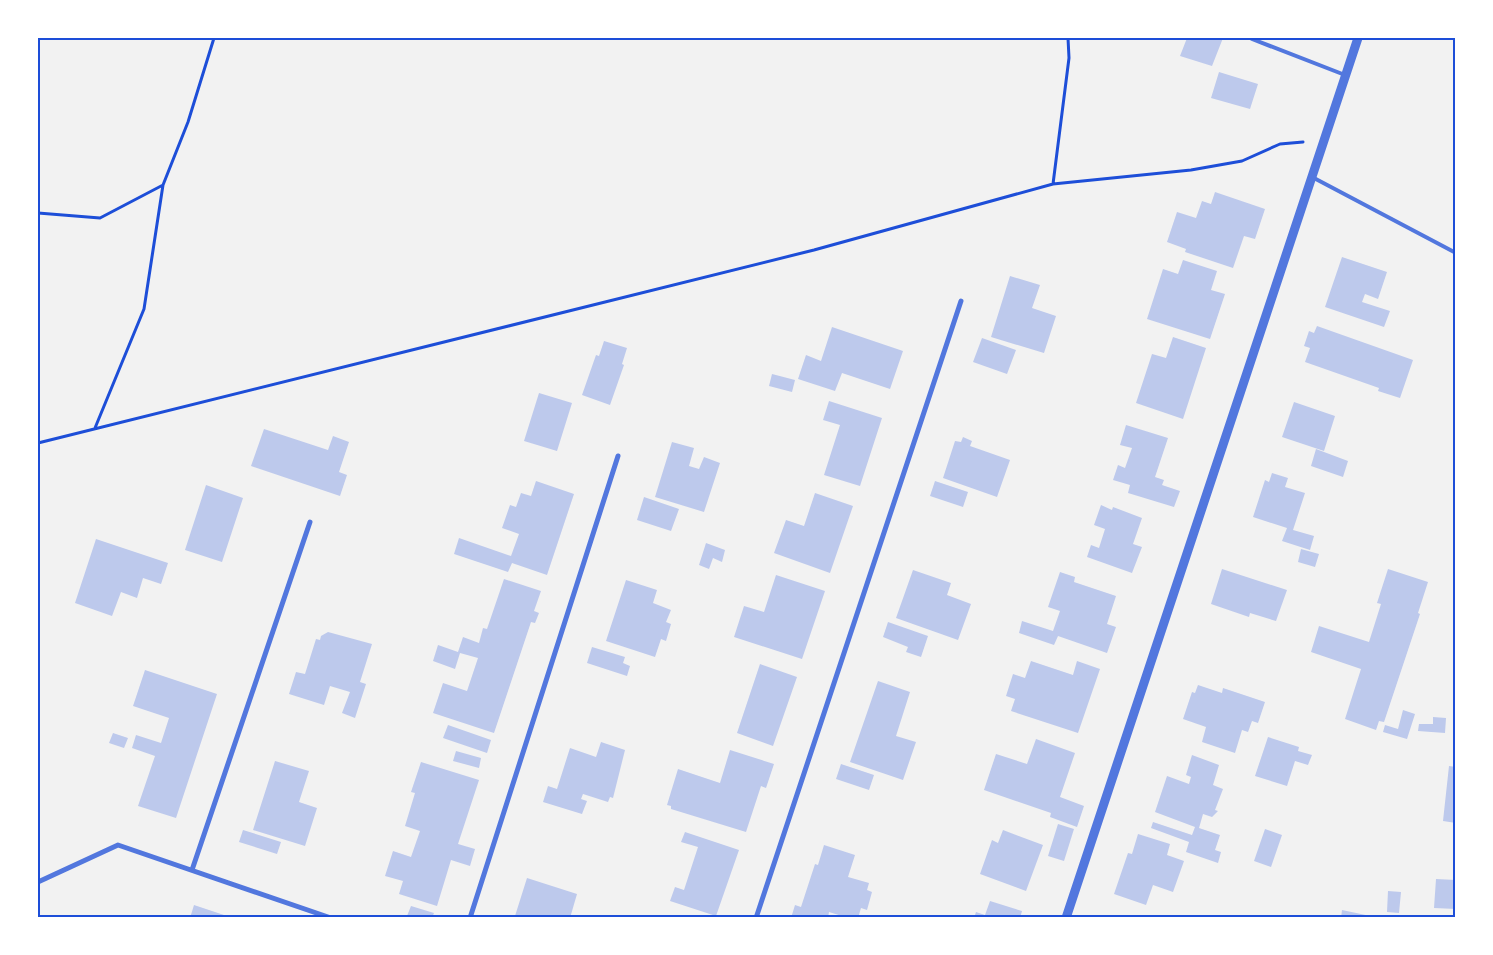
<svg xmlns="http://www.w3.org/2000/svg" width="1493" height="955" font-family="Quicksand,sans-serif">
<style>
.building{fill:#bdc9ec}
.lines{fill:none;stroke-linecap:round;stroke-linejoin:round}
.path{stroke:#1d4ed8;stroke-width:3}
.service{stroke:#5277de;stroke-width:4}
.minor{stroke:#5277de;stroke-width:5}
.tertiary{stroke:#5277de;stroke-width:9}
.neatline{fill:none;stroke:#1d4ed8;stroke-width:2}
</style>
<rect width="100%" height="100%" fill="#f2f2f2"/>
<path class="building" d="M1187,38H1223L1212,66L1180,56Z
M1219,72L1258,84L1250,109L1211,98Z
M1215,192L1265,209L1255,239L1244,236L1233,268L1185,252L1186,249L1167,242L1177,212L1196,218L1202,201L1211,204Z
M1342,257L1387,272L1378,299L1365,294L1362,302L1390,311L1384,327L1325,307Z
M1183,260L1217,271L1211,290L1225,294L1210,339L1147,319L1163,269L1178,274Z
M1010,276L1040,285L1032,308L1056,316L1044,353L991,337Z
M1317,326L1413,360L1400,398L1378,391L1379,388L1305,362L1310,348L1304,346L1309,331L1314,333Z
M832,327L903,351L890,389L842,373L835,391L798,379L806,355L821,361Z
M1173,337L1206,348L1183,419L1136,403L1152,354L1166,358Z
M982,338L1016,350L1007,374L973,362Z
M604,341L627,348L622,364L624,365L610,405L582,395L596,355L599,356Z
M772,374L795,380L792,392L769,386Z
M539,393L572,403L557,451L524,441Z
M829,401L882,418L860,486L824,475L840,425L823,420Z
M1294,402L1335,416L1324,451L1282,437Z
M1126,425L1168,438L1155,477L1164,480L1162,485L1180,491L1174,507L1128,493L1130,485L1113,480L1118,465L1125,468L1132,448L1120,445Z
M264,429L328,450L333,436L349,442L339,472L347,475L340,496L251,466Z
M963,437L972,441L970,446L1010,460L997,497L943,478L955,441L961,442Z
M672,442L694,448L689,466L699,469L704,457L720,463L704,512L655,497Z
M1316,449L1348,461L1343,477L1311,466Z
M1272,473L1288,478L1285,487L1305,493L1293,530L1314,536L1310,550L1282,541L1287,528L1253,517L1265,480L1269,482Z
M536,481L574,494L547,575L512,563L508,572L454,554L459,538L511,556L519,534L502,528L510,505L516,507L521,493L531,496Z
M935,481L968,492L963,507L930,496Z
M206,485L243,498L222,562L185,550Z
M815,493L853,506L830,573L774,553L786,520L804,526Z
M644,497L679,509L671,531L637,520Z
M1101,505L1112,510L1113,507L1142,518L1133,544L1142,547L1132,573L1087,557L1091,545L1099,548L1105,529L1094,525Z
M96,539L168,563L161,584L143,578L137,598L121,592L112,616L75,603Z
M706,543L725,550L722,562L713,558L709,569L699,565Z
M1301,549L1319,554L1315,567L1298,562Z
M1222,569L1287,590L1276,621L1250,613L1249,617L1211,604Z
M1388,569L1428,582L1418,613L1420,614L1384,722L1379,721L1376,730L1345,719L1361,669L1311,652L1319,626L1369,642L1381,604L1377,603Z
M913,570L951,583L947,595L971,604L958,640L896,618Z
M1060,572L1075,577L1074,582L1116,596L1107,624L1116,627L1107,653L1058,636L1054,645L1019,633L1022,621L1053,631L1060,611L1048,607Z
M776,575L825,591L802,659L734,637L744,606L764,612Z
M504,579L541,591L534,611L539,613L535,623L531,622L494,733L433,713L443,683L467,691L478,658L460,653L455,669L433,661L438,645L458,652L463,637L479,643L483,628L487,629Z
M626,580L657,590L653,603L671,610L666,622L671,624L666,641L661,639L655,657L606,641Z
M888,622L928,636L921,657L906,652L908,647L883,637Z
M328,632L372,644L360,682L366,684L355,718L342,713L350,692L330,686L324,705L289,694L296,672L305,674L316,639L320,640L321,636Z
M592,647L625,657L623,663L630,666L627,676L587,663Z
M1031,661L1073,675L1077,661L1100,669L1078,733L1011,711L1015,699L1006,696L1013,674L1025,678Z
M760,664L797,677L773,746L737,733Z
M145,670L217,694L176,818L138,806L155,756L132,748L136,735L161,743L169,718L133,706Z
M878,681L910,692L896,736L916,742L903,780L850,762Z
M1198,685L1222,693L1223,688L1265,702L1258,723L1252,721L1248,732L1242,730L1235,753L1202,742L1206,727L1183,719L1192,692L1195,693Z
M1403,710L1415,714L1407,739L1383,732L1385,725L1398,729Z
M1433,717L1446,718L1445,733L1418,731L1419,724H1433Z
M448,725L491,740L487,753L443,738Z
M113,733L128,738L124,748L109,743Z
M1268,737L1299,747L1298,751L1312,755L1308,765L1295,761L1287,786L1255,776Z
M1036,739L1075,753L1060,797L1084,806L1077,827L1050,817L1051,813L984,790L996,754L1027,764Z
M601,742L625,750L613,798L610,797L608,802L583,794L581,799L587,801L582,814L543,802L548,786L557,789L570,748L596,757Z
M730,750L774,764L766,788L761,786L746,832L671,809V806L667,805L678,769L720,783Z
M456,751L481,758L479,768L453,761Z
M1192,755L1219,765L1213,785L1223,789L1215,810L1218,811L1212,817L1203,814L1199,828L1220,835L1215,850L1221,852L1218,863L1186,852L1189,842L1151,828L1153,822L1192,835L1195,827L1155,812L1167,776L1189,784L1191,777L1186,775Z
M275,761L309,771L299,802L317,808L305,846L253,830Z
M421,762L479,780L458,844L475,849L470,866L451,860L437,906L399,894L403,881L385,876L393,851L411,857L420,831L405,826L415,793L411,792Z
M841,764L874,775L869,790L836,779Z
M1449,766L1456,767V823L1443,821Z
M1058,824L1074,829L1064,861L1048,856Z
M1265,829L1282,835L1271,867L1254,861Z
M243,830L281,842L277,854L239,842Z
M1003,830L1043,845L1026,891L980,874L992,840L998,843Z
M685,832L739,850L716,916L670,901L675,887L684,890L698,847L681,842Z
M1138,834L1170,844L1167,855L1184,861L1173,892L1153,885L1146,905L1114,894L1128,853L1132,854Z
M824,845L855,855L848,877L869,883L867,890L872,892L867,910L861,908L858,918H842V916L829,912L828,918H791L795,905L801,907L815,864L818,865Z
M527,878L577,894L570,918H519L515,916Z
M1436,879L1456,880V909L1434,908Z
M1388,891L1401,892L1399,913L1387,912Z
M990,901L1022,911L1020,918H974L976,912L985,915Z
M194,905L230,917V918H190Z
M411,906L434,913L432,918L407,916Z
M1342,910L1375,917V918H1341Z"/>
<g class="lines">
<path class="path" d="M1053,184L1069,58L1068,38
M38,213L100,218L163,185L188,122L214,38
M95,428L144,309L163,185
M38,443L814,250L1053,184L1191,170L1242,161L1280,144L1303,142"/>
<path class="service" d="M1252,39L1345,75
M1312,177L1456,253"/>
<path class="minor" d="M192,870L310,522
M38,882L118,845L331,918
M470,918L618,456
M756,918L961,301"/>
<path class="tertiary" d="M1066,918L1358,38"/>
</g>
<rect width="1493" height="955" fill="none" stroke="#ffffff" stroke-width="78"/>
<rect x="39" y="39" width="1415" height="877" class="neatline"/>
</svg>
